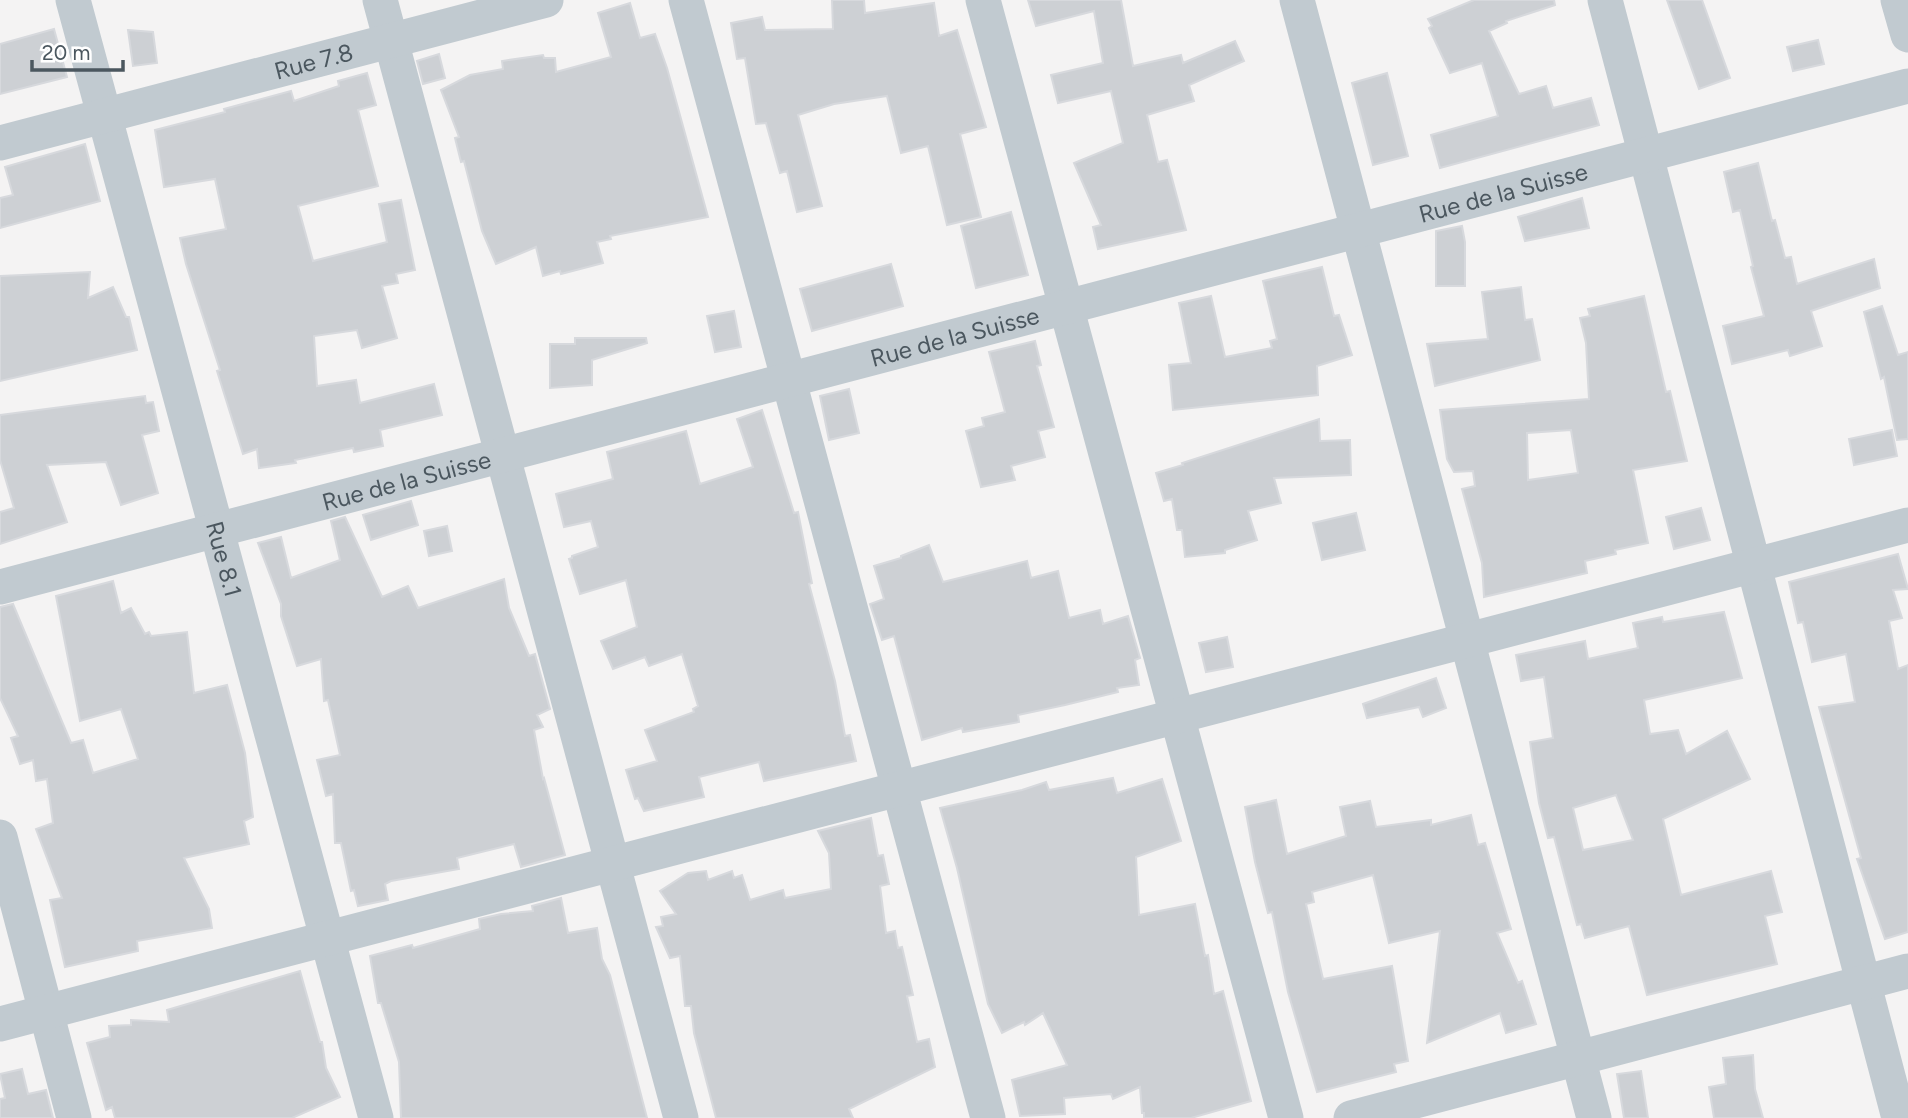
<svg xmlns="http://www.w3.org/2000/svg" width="1908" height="1118" font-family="Figtree,sans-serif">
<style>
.building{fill:#cdd0d4;stroke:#d7d9dd;stroke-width:2;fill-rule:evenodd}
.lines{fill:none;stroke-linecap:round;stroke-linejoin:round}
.street{stroke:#c1cad0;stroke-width:35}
.labels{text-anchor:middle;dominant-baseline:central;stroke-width:5;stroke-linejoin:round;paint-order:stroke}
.street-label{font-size:24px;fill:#4b575f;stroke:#fff}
</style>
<rect width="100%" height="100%" fill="#f4f3f3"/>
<path class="building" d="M832,0H864L865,13L934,3L939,36L957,30L986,127L960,134L981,217L947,225L928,146L901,153L887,96L834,104L798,115L822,206L797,212L787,171L780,173L766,123L756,124L745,58L737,59L731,23L762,17L765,30L833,29Z
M1028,0H1121L1133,66L1181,55L1183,63L1235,41L1244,61L1189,85L1194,101L1147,115L1158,162L1167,160L1186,230L1098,249L1093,227L1101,225L1074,163L1123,143L1111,91L1058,103L1051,75L1103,63L1094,11L1036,26Z
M1474,0H1554L1555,5L1506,21L1507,23L1489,31L1519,94L1546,86L1553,108L1591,98L1599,125L1440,168L1431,135L1498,116L1482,63L1450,73L1429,28L1432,26L1428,19Z
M1667,0H1702L1730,78L1699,89Z
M630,3L640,38L655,34L667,68L708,217L610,236L611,239L597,242L603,263L561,274L560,271L543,276L536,247L496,264L482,231L464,161L461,162L455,138L459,137L441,90L470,75L503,69L502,61L543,55L544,58H555L556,72L611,57L598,13Z
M54,29L67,77L0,94V44Z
M128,30L153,32L157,63L133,66Z
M1818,40L1824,64L1793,71L1787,47Z
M439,54L445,78L423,84L417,61Z
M367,73L376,105L358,110L378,186L298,206L313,261L387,242L379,204L401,200L415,270L396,274L398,283L382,286L397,338L362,348L357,330L314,336L317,386L356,380L360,403L434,384L442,415L380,430L383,446L354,452L353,448L295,460L296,463L259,468L257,449L243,454L217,371L220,370L186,264L180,238L226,229L215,179L164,187L155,130L225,112L224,109L291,91L294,101L339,86L338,81Z
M1387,73L1408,156L1373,165L1352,83Z
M85,144L100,201L0,228V198L13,195L5,167Z
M1758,163L1772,221L1775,220L1785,258L1791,257L1797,284L1874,259L1880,288L1811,311L1822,346L1790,356L1788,350L1732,364L1723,326L1764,316L1751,267L1753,266L1740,210L1733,212L1724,172Z
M1582,198L1589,228L1525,241L1518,217Z
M1011,212L1028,275L976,288L961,226Z
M1462,226L1465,242V286H1436V231Z
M891,264L903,306L812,331L800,289Z
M1322,267L1334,316L1339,315L1352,355L1317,366L1318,395L1173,410L1169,365L1191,363L1179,303L1211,296L1225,357L1272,348L1270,341L1277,339L1263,281Z
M90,272L88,298L113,287L126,317H129L137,350L0,381V276Z
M1521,287L1525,320L1532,319L1540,360L1435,386L1427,344L1488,339L1482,292Z
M1644,296L1666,392L1670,391L1687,461L1633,470L1648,543L1615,550L1616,554L1585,561L1587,573L1484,597L1482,563L1462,489L1475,486L1473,471L1454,472L1447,459L1440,410L1589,399L1586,343L1580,318L1590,316L1588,309ZM1571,430L1578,473L1528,480L1527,433Z
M1882,306L1898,355L1908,352V439L1897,440L1884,377L1881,379L1864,312Z
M734,311L741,347L715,352L707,316Z
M575,338H646L647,343L592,360V385L550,388V344H575Z
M1035,341L1041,365L1037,366L1054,427L1038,431L1045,457L1011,466L1015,480L981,487L966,431L984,426L982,418L1005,412L989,352Z
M849,389L859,433L829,440L820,396Z
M145,396L146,403L153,402L159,431L142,435L158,493L121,505L106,462L47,465L67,522L0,544V512L14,508L0,460V415Z
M762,410L794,513L798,512L812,583L809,584L835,681L845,736L850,735L856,761L764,781L759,762L699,777L704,797L644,811L638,798L635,799L626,770L657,761L645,730L694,712L693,709L698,706L682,654L649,666L645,657L613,669L601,641L637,627L626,580L580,594L569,559L572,558V556L598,547L591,521L564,527L556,494L613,479L607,452L686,431L700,484L753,467L737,419Z
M1319,419L1320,441L1350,440L1351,475L1274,478L1281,503L1248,511L1257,540L1225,550V553L1185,557L1182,530H1177L1172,499L1164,501L1156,473L1183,465L1182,463Z
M1892,430L1897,456L1854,465L1849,439Z
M411,501L418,525L371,540L363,515Z
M1701,508L1710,540L1674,549L1666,517Z
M1356,513L1365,550L1322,560L1313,523Z
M345,517L382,597L408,586L418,608L504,579L509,608L529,656L535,654L550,709L537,715L543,727L534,730L543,779L544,778L565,855L521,867L514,844L457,858L459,869L391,881L385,884L388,900L358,906L354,890L351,891L341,843H335L333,794L326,796L317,760L340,755L328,700L324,701L321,659L297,666L281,616V604L258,543L281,537L291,578L340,560L331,521Z
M447,526L452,551L429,556L424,531Z
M929,545L943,582L1027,561L1031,578L1058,571L1069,618L1100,610L1103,624L1128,616L1140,658L1135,660L1139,685L1117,688L1118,692L1065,705L1018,715L1019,722L963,732L962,728L922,740L894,636L882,640L870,604L884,599L874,566L901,558V556Z
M1898,554L1908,589L1893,590L1902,618L1889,621L1898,669L1908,665V932L1885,939L1857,859L1861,858L1819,707L1855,702L1846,654L1812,662L1803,622L1798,623L1789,582Z
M113,581L121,613L131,608L145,634L149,632L151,636L187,632L194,693L227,685L245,753L253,817L244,821L249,844L184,858L209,909L212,928L137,941L138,951L65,967L50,900L62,898L36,829L53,823L47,779L36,781L33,760L20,764L11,738L18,736L0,698V607L13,604L71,743L83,740L93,773L138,759L121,709L80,721L56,596Z
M1724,612L1742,678L1644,700L1650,734L1678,730L1686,754L1727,731L1750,779L1663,819L1681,895L1771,871L1782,912L1765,916L1777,964L1647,995L1629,926L1585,938L1581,924L1577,925L1554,837L1548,838L1539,803L1530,742L1553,738L1544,677L1521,681L1516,655L1585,641L1588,659L1638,648L1633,623L1662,617L1663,622ZM1616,795L1633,840L1583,850L1573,808Z
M1227,637L1233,667L1206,672L1199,643Z
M1436,678L1446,708L1423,717L1419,707L1367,718L1363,704Z
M1113,778L1117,793L1162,779L1181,841L1136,857L1139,915L1195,904L1205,956L1208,955L1214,994L1223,991L1251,1101L1191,1118H1144V1113H1142L1140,1087L1113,1099L1111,1094L1064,1098L1065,1114L1020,1116L1012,1080L1067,1065L1043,1013L1025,1025L1024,1022L1002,1033L988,1004L957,868L940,808L1022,790L1046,782L1049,790Z
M1276,800L1287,854L1346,836L1340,807L1370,801L1376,827L1431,820V825L1471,815L1478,845L1485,843L1511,929L1497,933L1518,983L1522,981L1536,1024L1506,1033L1500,1013L1427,1043L1440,931L1389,943L1373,875L1312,892L1314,902L1306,904L1323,979L1392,966L1408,1061L1394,1064L1396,1072L1317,1092L1288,992L1272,912L1268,913L1255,862L1245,807Z
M871,818L878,856L883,855L889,884L880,886L886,933L895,931L898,948L902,947L913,995L907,996L917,1042L929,1039L935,1067L849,1109L853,1118H716L694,1033L691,1006H685L680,956L670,958L656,927L663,926L661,917L676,914L660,891L688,873L706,871L708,880L732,871L734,878L742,875L750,900L783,890L785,898L831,889L829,853L818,831Z
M561,898L568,933L597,928L602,959L610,975L647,1118H401L399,1062L381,1003H378L370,956L412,945L413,948L480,929L479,919L501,914L533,911L532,906Z
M300,971L320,1042H322L326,1068L340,1097L292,1118H115L112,1107L106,1110L87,1043L110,1037L109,1026L131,1025V1020L169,1022L167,1010Z
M1753,1055L1755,1089L1763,1118H1714L1709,1087L1726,1084L1723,1058Z
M22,1069L28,1094L46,1090L53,1118H0V1099L5,1098L0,1074Z
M1641,1071L1648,1118H1624L1617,1074Z"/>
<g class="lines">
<g class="street">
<path id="s1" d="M73,0L376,1118"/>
<path d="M380,0L681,1118"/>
<path d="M686,0L988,1118"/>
<path d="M983,0L1286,1118"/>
<path d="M1297,0L1594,1118"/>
<path d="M1605,0L1899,1118"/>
<path d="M1898,0L1908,35"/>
<path id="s2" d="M0,143L546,0"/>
<path id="s3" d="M0,587L1908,86"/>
<path d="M0,837L74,1118"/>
<path d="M0,1024L1908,525"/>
<path d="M1351,1118L1908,971"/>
</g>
</g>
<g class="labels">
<g class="street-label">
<text stroke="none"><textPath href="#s2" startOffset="324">Rue 7.8</textPath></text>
<text stroke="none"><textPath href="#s3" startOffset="1554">Rue de la Suisse</textPath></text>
<text stroke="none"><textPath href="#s3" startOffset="987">Rue de la Suisse</textPath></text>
<text stroke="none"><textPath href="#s3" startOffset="420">Rue de la Suisse</textPath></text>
<text stroke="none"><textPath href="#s1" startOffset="579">Rue 8.1</textPath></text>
</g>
</g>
<path d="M32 60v10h91v-10" fill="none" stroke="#4b575f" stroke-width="3.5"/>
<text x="42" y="60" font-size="21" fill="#4b575f" stroke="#ffffff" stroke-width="5" paint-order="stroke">20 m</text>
</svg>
